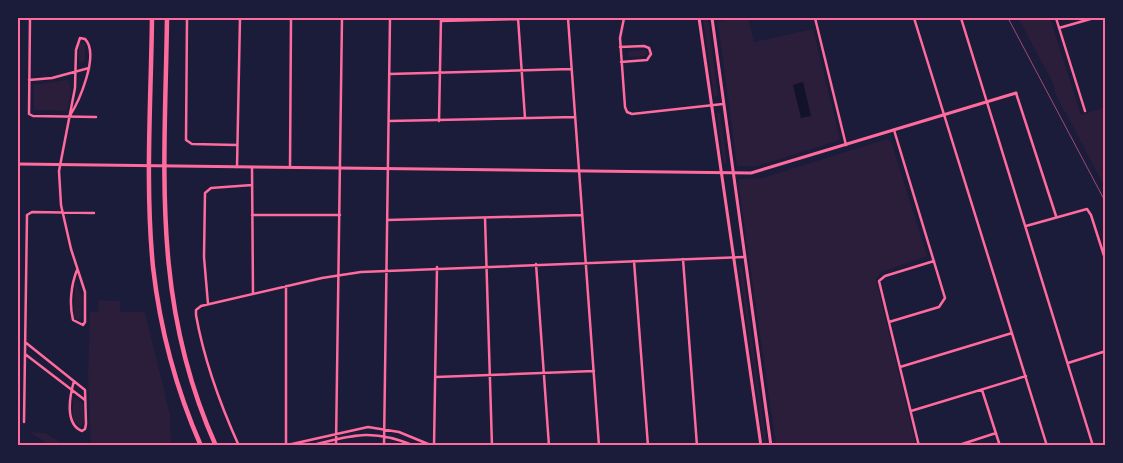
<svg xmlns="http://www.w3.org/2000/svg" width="1123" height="463" font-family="Signika,sans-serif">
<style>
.green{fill:#2a1e3b}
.water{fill:#12122b}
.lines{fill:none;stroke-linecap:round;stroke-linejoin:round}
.minor{stroke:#ff6b9d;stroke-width:2.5}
.tertiary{stroke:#ff6b9d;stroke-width:3}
.secondary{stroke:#ff6b9d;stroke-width:3}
.motorway{stroke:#ff6b9d;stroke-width:4.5}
.rail{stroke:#a44b75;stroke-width:1}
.neatline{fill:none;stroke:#ff6b9d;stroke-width:2}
</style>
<rect width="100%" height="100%" fill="#1b1b3a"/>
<path class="green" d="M703,18H708L718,96L714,97Z
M732,18H748L754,42L813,29L840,140L757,166H737L718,22Z
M1018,18H1050L1081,115L1105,107V187L1056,95L1053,83Z
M83,42L85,43V60L82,63L79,60V44Z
M645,50L647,53L645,56L630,57L627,55L629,51Z
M66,80L69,81L71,92L67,111L34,110V85Z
M717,113H720L727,163L724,164Z
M890,138L927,256L881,272L876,279L916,445H776L738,182L740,179L763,178L887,139L890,141Z
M18,250H21L19,382L18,384Z
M742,266L767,445H764L739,267Z
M77,284L82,297L81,318L78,320L74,317L75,285Z
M99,300L120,301V312H145L170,415L171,445H91L88,375L90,312H98Z
M76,398L83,404L84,423L81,426C70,423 73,410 73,400Z
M29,432L46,433L64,445H50Z"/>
<path class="water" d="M803,82L811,116L801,118L793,85Z"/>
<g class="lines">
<path class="minor" d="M30,18L29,114L33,116L96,117
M187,18L186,140L192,144L237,145
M518,18L525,118
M568,18L599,446
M624,18L620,38L625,107L627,112L632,114L723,104
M815,18L846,145
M914,18L1047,446
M961,18L1093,446
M1056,18L1085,111
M441,21L518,19
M1059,28L1094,18
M620,47L644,46L649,48L651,54L647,60L621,62
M389,74L571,69
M29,80L52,78L89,68
M1016,93L1056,216
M69,117C79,102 100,54 85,39L80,38L76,50L75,88L59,171L61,205L71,249L85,292V322L83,325L73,320C69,304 71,285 77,270
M389,121L574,117
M439,121L441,18
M237,167L240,18
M252,167L253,294
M290,167L291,18
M252,215H340
M485,218L492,446
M387,220L582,215
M1026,226L1087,209L1091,215L1106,262
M683,259L697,446
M634,261L648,446
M536,264L549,446
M208,304L204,257L205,193L211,188L252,185
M889,322L939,307L945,298L894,130
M25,342L85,390L86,424L85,429L82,431C64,424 70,395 74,381
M25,354L85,400
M1068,363L1106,351
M900,367L1012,333
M436,377L594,371
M982,390L1000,446
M911,411L1026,376
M24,422L27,215L32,212L94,213
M239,446C220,404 204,360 196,315V310L201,306L322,278L361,272L744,257
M283,446L368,427L399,432L433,446
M286,446V286
M309,446C353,435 372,428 415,446
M336,446L342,18
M384,446L390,18
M434,446L437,267
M919,446L879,281L885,276L934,261
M956,446L996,433"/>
<path class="tertiary" d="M18,164L751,173L1016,93"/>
<path class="secondary" d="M699,18L761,446
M712,18L771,446"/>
<path class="motorway" d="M152,18C151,100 145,185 153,267C160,329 176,389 201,446
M167,18C165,170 151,302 216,446"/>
<path class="rail" d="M1008,18L1106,203"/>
</g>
<rect width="1123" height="463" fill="none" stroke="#1b1b3a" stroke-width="38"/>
<rect x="19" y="19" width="1085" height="425" class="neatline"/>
</svg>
